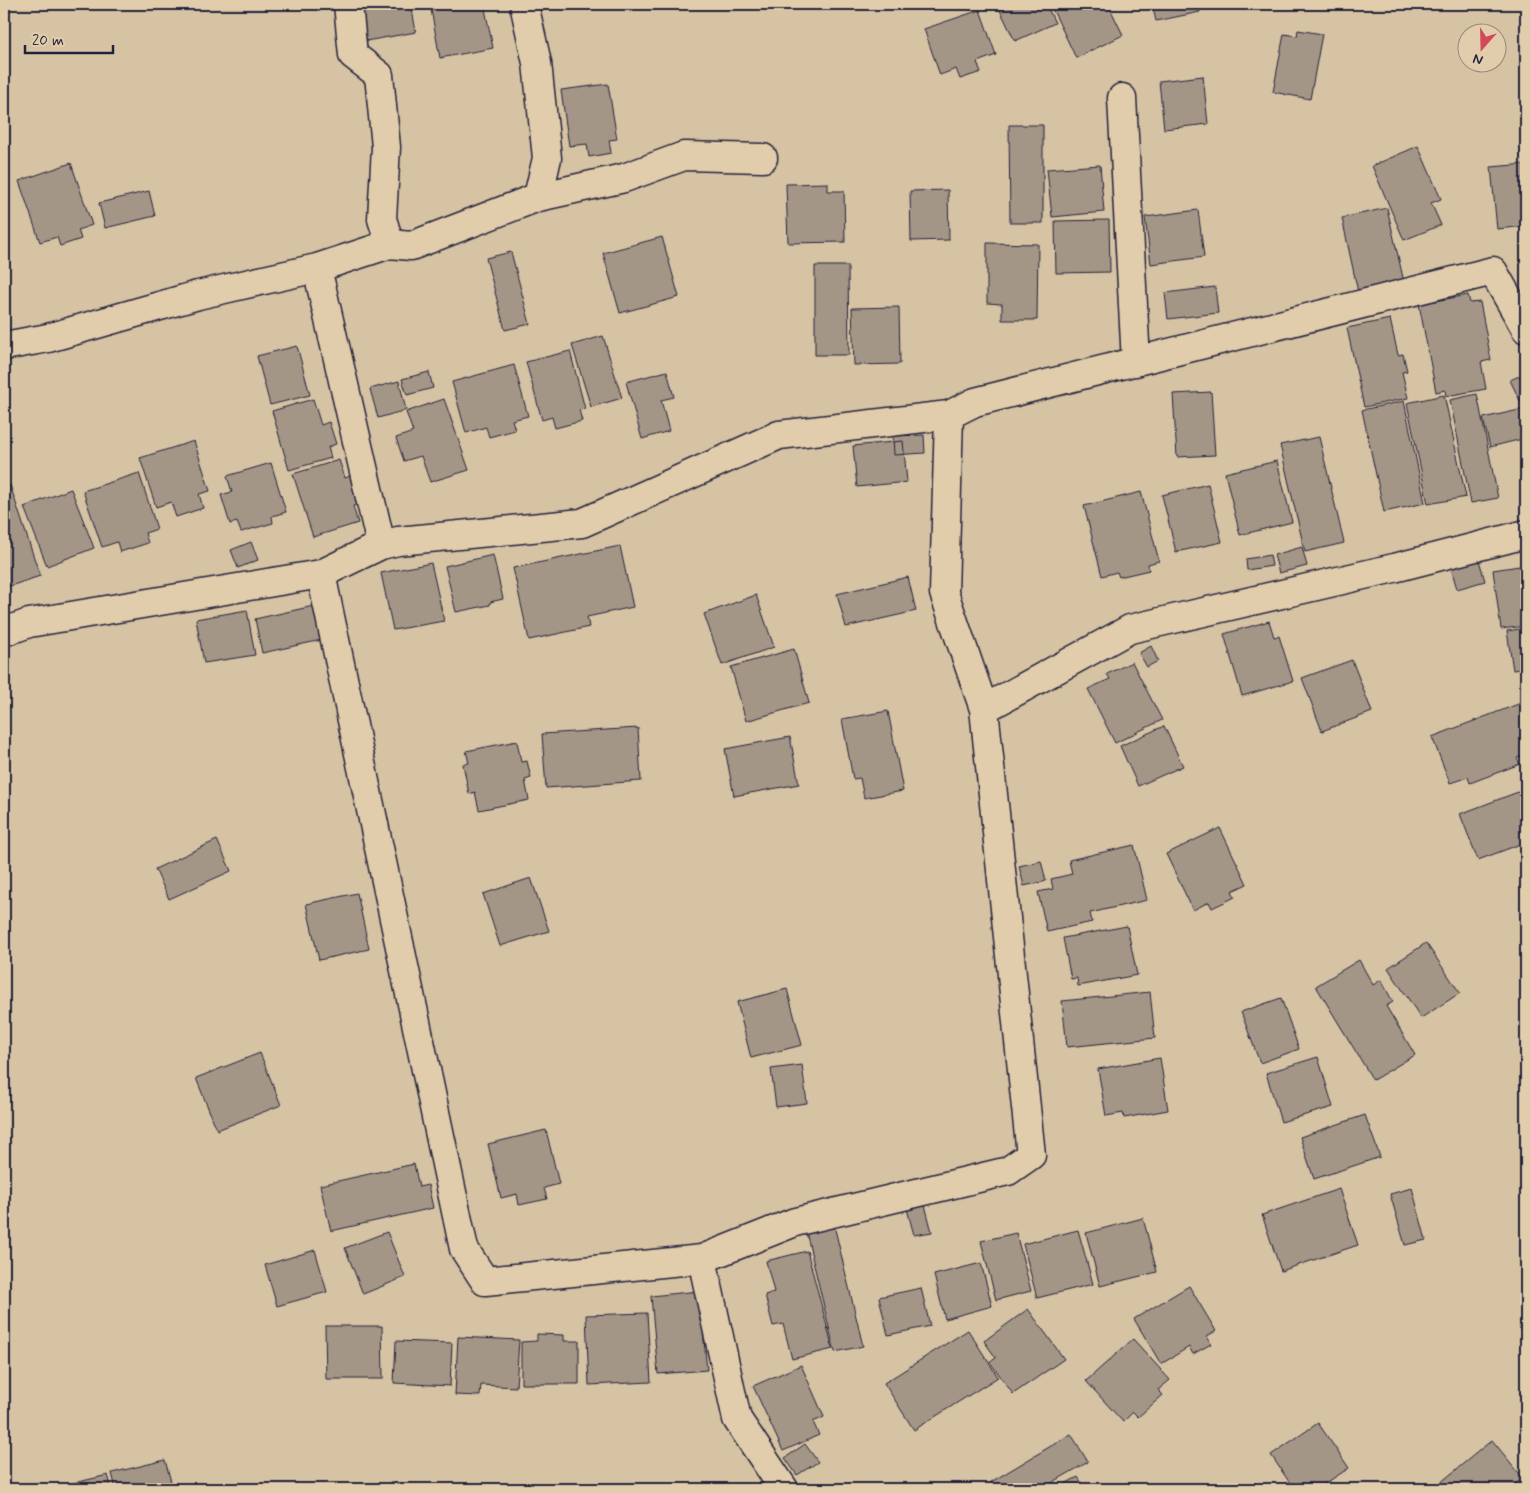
<svg xmlns="http://www.w3.org/2000/svg" width="1530" height="1493" font-family="Mynerve,sans-serif">
<style>
.building{fill:#a49687;stroke:#22223b}
.lines{fill:none;stroke-linecap:round;stroke-linejoin:round}
.minor-casing{stroke:#22223b;stroke-width:31}
.minor{stroke:#e1cdab;stroke-width:28}
</style>
<rect width="100%" height="100%" fill="#d6c3a4"/>
<filter id="ink" filterUnits="userSpaceOnUse"><feTurbulence type="fractalNoise" baseFrequency=".02" numOctaves="2"/><feDisplacementMap in="SourceGraphic" scale="10" xChannelSelector="R" yChannelSelector="G"/><feConvolveMatrix kernelMatrix="1 2 1 2 8 2 1 2 1" color-interpolation-filters="sRGB"/></filter>
<g filter="url(#ink)">
<path class="building" d="M358,4H411L416,32L366,41Z
M430,4H484L493,48L440,58Z
M997,4H1046L1055,23L1015,41Z
M1050,4H1108L1123,35L1076,58Z
M1152,4H1198L1200,12L1156,21Z
M980,10L996,55L977,62L981,72L960,79L956,69L940,75L924,29Z
M1298,30L1322,34L1310,99L1273,92L1284,34L1297,36Z
M1203,76L1208,124L1164,129L1159,81Z
M608,84L617,139L609,140L611,153L589,157L587,144L569,146L561,90Z
M1009,125H1043V223H1010Z
M1418,146L1441,199L1431,203L1441,225L1404,240L1372,166Z
M71,163L92,225L78,230L81,239L60,246L57,237L40,242L19,181Z
M1526,164V226L1497,229L1491,167Z
M1100,165L1104,212L1052,217L1047,169Z
M828,183V191H844L845,242L788,243L786,184Z
M948,190L949,240L911,241L910,191Z
M149,191L155,216L105,228L99,203Z
M1387,208L1404,282L1358,292L1342,218Z
M1198,210L1204,257L1151,264L1145,217Z
M1109,220L1110,272L1056,273L1055,221Z
M662,237L679,297L620,313L603,253Z
M987,243L1038,244L1037,320H1002V304L987,303Z
M511,252L530,324L505,330L486,258Z
M815,266H848L849,355H815Z
M1215,287L1218,313L1168,319L1165,293Z
M1468,295L1470,303L1480,302L1491,360L1481,362L1486,389L1446,396L1445,390L1436,392L1419,304Z
M899,307L900,364L854,365L852,308Z
M1390,319L1398,355L1403,354L1407,371L1402,372L1408,398L1364,407L1347,328Z
M603,336L622,398L591,407L572,345Z
M297,346L310,395L270,405L257,356Z
M570,351L585,409L579,410L582,421L555,428L552,417L542,420L526,362Z
M514,365L528,416L512,420L515,430L489,437L486,427L466,433L452,382Z
M667,371L674,397L661,400L669,431L642,439L626,382Z
M429,372L433,388L407,395L402,379Z
M1526,373V438L1490,447L1483,418L1524,409L1510,380Z
M399,381L406,410L378,418L370,389Z
M1211,392L1215,455L1177,457L1173,394Z
M1477,394L1498,498L1471,503L1450,400Z
M1444,395L1466,497L1428,504L1407,403Z
M313,399L321,425L329,422L336,444L328,447L331,458L289,470L272,411Z
M444,399L469,470L430,482L421,456L404,461L396,438L413,432L406,412Z
M1404,401L1425,503L1384,512L1362,410Z
M924,435L925,453L894,455L893,436Z
M1319,437L1344,543L1305,552L1280,445Z
M194,441L210,491L199,494L203,508L176,517L171,502L156,507L140,458Z
M903,441L907,482L857,487L853,446Z
M339,460L345,478L355,474L364,503L353,506L358,523L313,537L293,474Z
M1277,461L1292,522L1240,535L1225,473Z
M271,463L286,512L272,516L273,523L241,532L237,522L230,524L221,495L232,492L227,476Z
M139,473L157,529L145,533L148,543L120,552L117,542L102,547L83,491Z
M1208,484L1222,542L1176,552L1162,495Z
M10,485L40,576L4,588V488Z
M71,489L94,548L47,566L24,507Z
M1141,492L1159,561L1148,564L1149,570L1119,577L1117,572L1102,576L1084,506Z
M251,542L258,560L238,568L231,550Z
M620,546L633,607L587,617L589,627L529,640L513,568Z
M1302,547L1307,566L1279,573L1274,555Z
M493,555L503,599L490,602V605L456,612L445,566Z
M1270,555L1272,566L1247,570L1246,559Z
M1479,560L1485,581L1457,589L1451,568Z
M431,563L444,621L393,630L381,573Z
M1526,565V626L1501,629L1493,570Z
M908,577L916,611L846,627L837,594Z
M756,595L774,647L722,665L704,614Z
M318,605L326,639L262,653L255,619Z
M247,610L255,655L204,663L196,619Z
M1269,621L1274,637L1279,636L1293,681L1242,696L1224,634Z
M1526,628V668L1513,670L1507,631Z
M1151,646L1158,661L1147,667L1139,653Z
M794,649L809,703L746,721L731,667Z
M1352,660L1372,712L1322,731L1302,678Z
M1132,662L1162,720L1115,743L1088,689L1110,679L1107,674Z
M1521,703L1526,717V754L1517,758L1520,764L1470,783L1468,777L1450,783L1432,737Z
M888,711L903,791L864,798L860,778L853,779L842,719Z
M1164,726L1183,766L1138,786L1120,746Z
M638,728L641,781L546,788L542,734Z
M790,737L799,784L734,796L725,749Z
M517,741L521,762L527,761L531,778L525,780L529,800L479,810L475,792L469,794L463,764L469,763L466,751Z
M1526,789V842L1478,860L1460,814Z
M1220,828L1247,884L1232,891L1235,897L1212,908L1209,902L1193,910L1166,854Z
M217,840L231,871L169,899L155,869Z
M1134,845L1147,900L1090,913L1092,922L1047,932L1038,892L1053,889L1051,879L1072,874L1069,860Z
M1041,861L1046,881L1024,886L1019,866Z
M531,878L549,931L500,946L483,894Z
M357,893L369,949L319,960L306,904Z
M1127,926L1137,975L1078,986L1077,978L1071,979L1063,938Z
M1426,943L1460,993L1421,1018L1388,968Z
M1359,960L1373,985L1381,980L1393,1002L1386,1006L1415,1055L1373,1080L1316,986Z
M787,989L802,1045L751,1058L737,1002Z
M1150,992L1155,1038L1067,1047L1062,1001Z
M1281,998L1299,1049L1260,1063L1241,1012Z
M260,1053L281,1105L217,1130L196,1078Z
M1318,1057L1333,1107L1281,1122L1266,1073Z
M1160,1058L1168,1110L1124,1118L1123,1113L1106,1116L1098,1069Z
M802,1065L807,1103L776,1107L771,1069Z
M1365,1115L1380,1157L1314,1179L1300,1137Z
M546,1130L559,1184L544,1188L547,1199L519,1205L517,1194L501,1198L488,1144Z
M414,1164L419,1187L428,1185L433,1208L331,1231L320,1185Z
M1412,1188L1426,1240L1405,1245L1390,1194Z
M1339,1189L1358,1245L1281,1271L1262,1215Z
M925,1205L932,1232L914,1235L907,1209Z
M1143,1218L1157,1272L1100,1286L1086,1233Z
M834,1225L863,1346L835,1352L806,1232Z
M1078,1230L1093,1284L1037,1298L1023,1244Z
M387,1232L405,1277L363,1294L345,1248Z
M1016,1233L1031,1291L996,1300L981,1241Z
M315,1250L327,1292L277,1306L265,1265Z
M807,1251L833,1349L792,1359L783,1324L773,1326L765,1295L774,1292L766,1261Z
M981,1263L992,1306L945,1319L934,1275Z
M1189,1286L1216,1331L1207,1336L1211,1344L1193,1354L1189,1347L1161,1364L1134,1319Z
M921,1288L930,1326L888,1335L879,1297Z
M699,1291L707,1370L658,1374L651,1296Z
M1028,1309L1064,1359L1013,1394L990,1362L996,1358L984,1341Z
M647,1313L651,1382L589,1385L586,1315Z
M325,1326H382L383,1379H326Z
M968,1330L998,1377L914,1430L884,1383Z
M537,1334L564,1335V1341H579V1384H521V1342L537,1341Z
M458,1337L519,1340L516,1387L481,1385L480,1396L455,1395Z
M1133,1339L1170,1380L1158,1390L1163,1395L1138,1417L1133,1412L1123,1422L1086,1381Z
M396,1341L452,1343L450,1386L394,1383Z
M801,1365L824,1417L813,1422L819,1435L783,1451L753,1386Z
M1318,1423L1349,1468L1317,1489H1294L1271,1455Z
M1071,1434L1088,1462L1041,1489H995L991,1482Z
M1492,1440L1523,1478L1509,1489H1445L1440,1483Z
M805,1444L818,1462L797,1475L785,1458Z
M165,1460L173,1489H116L112,1473Z
M108,1475L112,1489H57V1487Z
M1078,1477L1085,1489H1055Z"/>
<g class="lines">
<g class="minor-casing">
<path id="minor" d="M348,4L353,55L379,75L386,147L382,219L390,244
M1122,98L1136,362
M538,197L624,178L684,156L763,158
M317,268L381,545
M4,346L48,338L198,295L317,268L390,244L411,246L538,197L547,158L537,63L524,4
M321,574L464,1249L485,1281L702,1259L795,1222L1008,1171L1031,1155L984,709L944,593L949,415
M4,632L29,623L321,574L381,545L398,541L582,523L779,435L949,415L975,402L1493,271L1526,329
M984,709L1130,629L1394,568L1526,534
M702,1259L737,1419L784,1489"/>
</g>
<use href="#minor" class="minor"/>
</g>
</g>
<rect width="1530" height="1493" fill="none" stroke="#e1cdab" stroke-width="20"/>
<rect x="10" y="10" width="1510" height="1473" fill="none" stroke="#22223b" stroke-width="2" filter="url(#ink)"/>
<g transform="translate(1482 48) rotate(200)"><circle r="24" fill="#e1cdab" stroke="#95897e"/>
<path d="M0-4L9 19L0 12L-9 19Z" fill="#d1495b"/>
<text y="-8" font-size="14" font-weight="bold" text-anchor="middle" fill="#22223b">N</text>
</g>
<path d="M25 45v8h88v-8" fill="none" stroke="#22223b" stroke-width="2.5"/>
<text x="32" y="45" font-size="15" fill="#22223b" stroke="#e1cdab" stroke-width="4" paint-order="stroke">20 m</text>
</svg>
